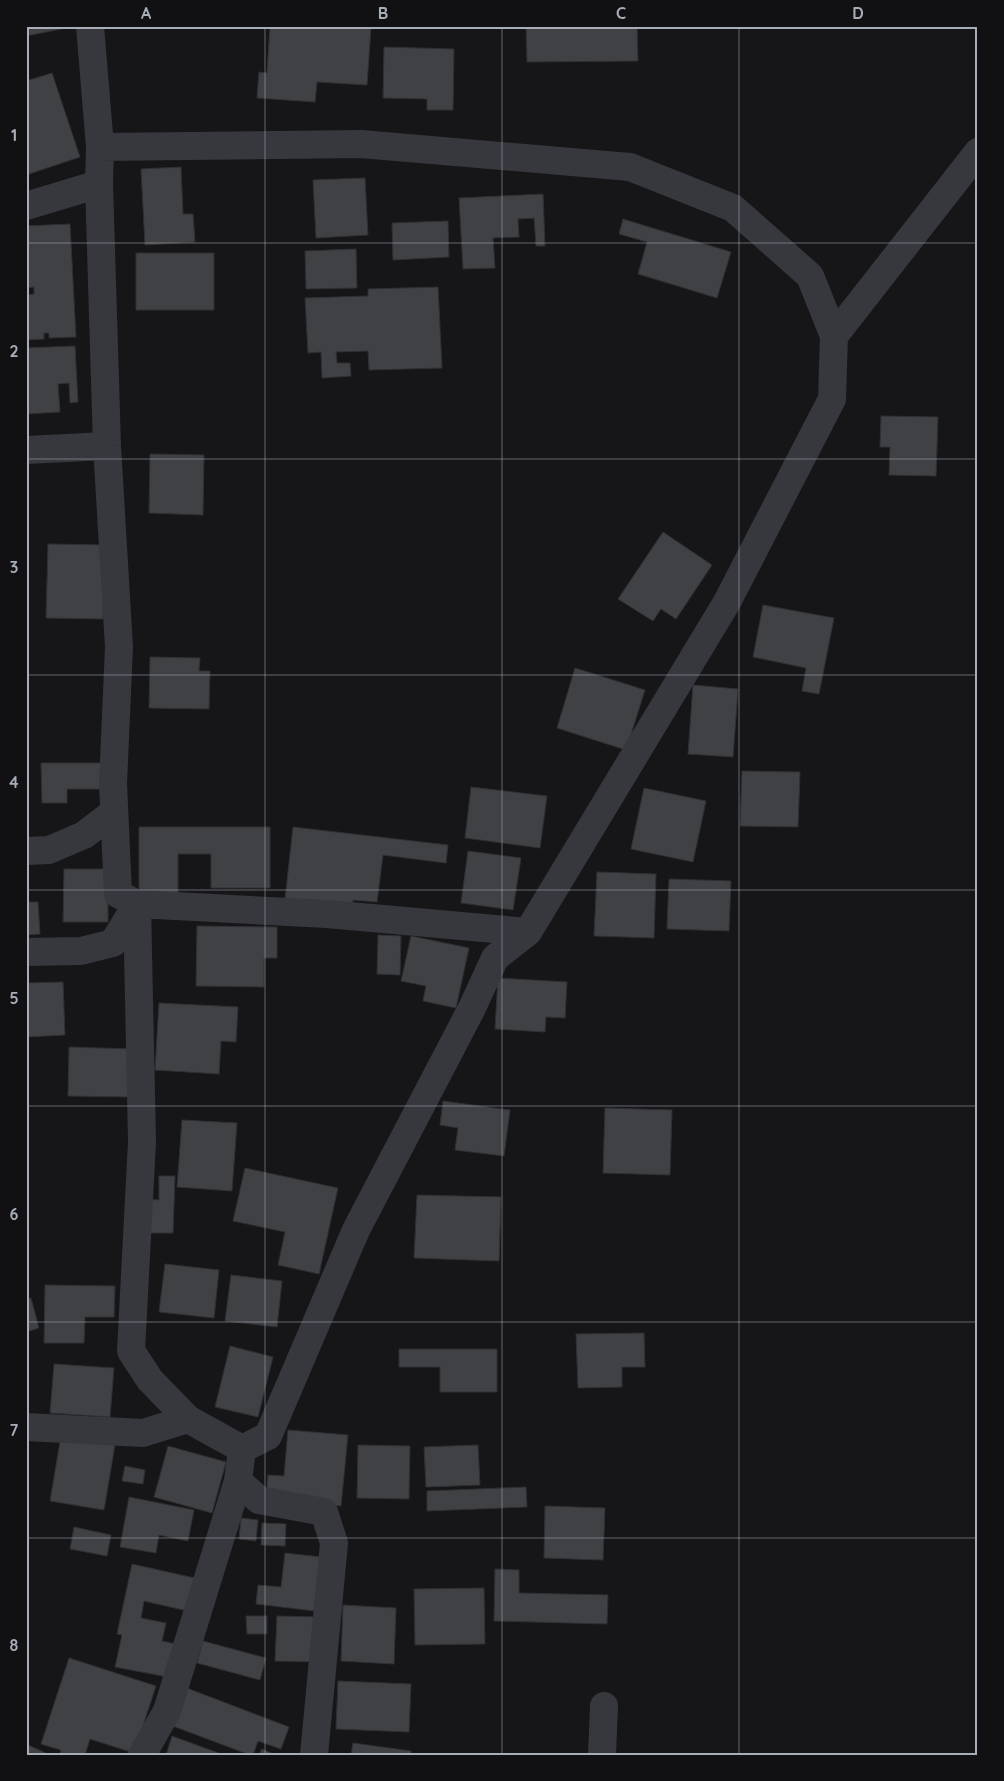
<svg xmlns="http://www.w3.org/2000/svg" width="1004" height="1781" font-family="Quicksand,sans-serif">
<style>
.building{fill:#404145;stroke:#303034}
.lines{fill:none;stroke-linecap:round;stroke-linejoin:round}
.street{stroke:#37383d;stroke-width:28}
.grid{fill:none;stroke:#a8adb8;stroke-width:1;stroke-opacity:0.55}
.neatline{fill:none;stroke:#a8adb8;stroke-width:2}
.grid-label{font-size:16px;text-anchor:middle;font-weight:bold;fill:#a8adb8}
</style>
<rect width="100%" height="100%" fill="#161618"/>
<path class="building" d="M26,26H66V28L26,36Z
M270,26H334L371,28L367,85L317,82L315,102L257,98L259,72L267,73Z
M526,26H637L638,61L527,62Z
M384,47L454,49L453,110H427V99L383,98Z
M52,73L80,157L26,175V81Z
M181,167L183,214H193L195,242L145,245L141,169Z
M365,178L368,235L316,238L313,180Z
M543,194L545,246H536L534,218L518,219L519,237L493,238L495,268L463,269L459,198Z
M623,219L731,252L717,298L638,274L647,242L619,234Z
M448,221L449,257L393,260L392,223Z
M70,224L76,337L49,338V333H44V339L26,340V295L34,294V287L26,288V226Z
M356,249L357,288L306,289L305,251Z
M136,253H214V310H136Z
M438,287L442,368L369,370L368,351L336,352L337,363H350L351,376L322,378L321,352L308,353L305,298L368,296V289Z
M75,346L78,402L70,403L69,383L58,384L60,412L26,414V348Z
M881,416L938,417L936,476L889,475L890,447H880Z
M150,454L204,455L203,515L149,513Z
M663,532L712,565L676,619L661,609L653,621L618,599Z
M48,544L105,545L103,619L46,618Z
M763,605L834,618L819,694L802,691L806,668L753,657Z
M150,657L200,658L199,671H210L209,709L149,708Z
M575,668L645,690L626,750L557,728Z
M693,685L738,689L733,757L688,754Z
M41,763H104V789H67V803H42Z
M742,771L800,772L798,827L740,826Z
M471,787L547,796L540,848L465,838Z
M644,788L706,801L693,862L631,849Z
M139,827H270V888H211V854H178V897L139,898Z
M293,827L448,845L446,863L383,855L377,902L353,900L352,906L285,899Z
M468,851L521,858L513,910L461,903Z
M64,869H108V922H63Z
M597,872L656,874L654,938L594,936Z
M669,879L731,881L729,931L667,929Z
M26,902H38L40,934L26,935Z
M197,926L277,927V958H264V987L196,986Z
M378,935L401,936L400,975L377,974Z
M411,936L469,948L456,1008L423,1001L426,986L401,981Z
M498,978L567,982L565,1018L546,1017L545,1032L495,1029Z
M63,982L65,1035L26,1037V983Z
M159,1003L238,1007L236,1042L221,1041L219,1074L155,1070Z
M69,1047L131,1049L130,1097L68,1096Z
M443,1101L510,1110L504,1156L455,1150L458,1128L440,1125Z
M605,1108L672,1110L670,1175L603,1173Z
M182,1120L237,1123L232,1191L177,1187Z
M245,1168L338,1188L319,1274L278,1265L285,1232L233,1221Z
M159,1176H175L173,1233H147L148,1199L159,1200Z
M417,1195L501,1197L499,1261L414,1258Z
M165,1264L219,1270L214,1318L159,1312Z
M231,1275L282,1281L277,1327L225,1321Z
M45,1285L115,1286L114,1317H85L84,1343H44Z
M31,1298L39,1328L26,1332V1300Z
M644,1333L645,1367H622V1387L578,1388L576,1334Z
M230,1346L273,1357L258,1417L215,1407Z
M399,1349H497V1392H440V1367H399Z
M54,1364L114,1368L110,1417L50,1413Z
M288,1430L348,1435L341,1506L266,1500L268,1475L284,1476Z
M61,1436L115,1445L104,1510L50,1501Z
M358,1445L410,1446L409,1499L357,1498Z
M478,1445L480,1485L426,1487L424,1447Z
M168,1446L226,1462L212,1513L154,1497Z
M125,1466L145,1470L143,1484L122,1481Z
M526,1487L527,1507L427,1511V1491Z
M129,1497L194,1510L188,1541L159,1535L156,1553L120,1547Z
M545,1506L605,1508L603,1560L544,1558Z
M241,1518L258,1520L256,1541L239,1539Z
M262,1523L286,1524L285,1546L261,1545Z
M74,1527L111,1535L107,1556L70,1549Z
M285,1553L321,1557L315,1611L256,1604L258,1585L281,1587Z
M132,1564L199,1579L192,1612L144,1601L141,1618L166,1623L162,1641L180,1645L173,1678L115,1667L122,1635L117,1634Z
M495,1569L519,1570V1593L608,1595L607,1624L494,1621Z
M484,1588L485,1644L415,1645L414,1589Z
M343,1605L396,1608L394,1664L341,1661Z
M246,1616H267V1634H247Z
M277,1616L317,1617L316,1662L275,1661Z
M203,1641L266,1658L260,1680L197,1663Z
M69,1658L156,1686L134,1753L90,1739L85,1755H60L61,1750L41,1744Z
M338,1681L411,1684L409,1732L336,1729Z
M184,1687L289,1727L281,1749L258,1741L253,1755H250L170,1725Z
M172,1736L224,1755H166Z
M353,1743L411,1751V1755H351Z
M26,1744L50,1755H26Z
M262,1749L276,1755H259Z"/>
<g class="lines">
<path class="street" d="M90,26L100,147L99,184L107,446L119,647L113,784L118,894L137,904L142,1142L131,1351L150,1380L188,1419L242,1449
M100,147L361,144L630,167L733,208L810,276L834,336L832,399L727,602L528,932L495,958L472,1008L356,1230L268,1436L242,1449L238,1481L167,1711L142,1755
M26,206L99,184
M834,336L978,152
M26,450L107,446
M26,851L49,850L84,835L113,813
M26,952L81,951L113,943L137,904L327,914L528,932
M26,1427L143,1433L188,1419
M238,1481L259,1500L324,1512L334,1543L314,1755
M602,1755L604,1706"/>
</g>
<path class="grid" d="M265,26V1755M502,26V1755M739,26V1755M26,243H978M26,459H978M26,675H978M26,890H978M26,1106H978M26,1322H978M26,1538H978"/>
<rect width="1004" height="1781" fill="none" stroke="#111113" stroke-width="55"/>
<rect x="28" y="28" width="948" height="1726" class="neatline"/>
<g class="grid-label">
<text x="146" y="19">A</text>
<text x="383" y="19">B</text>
<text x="621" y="19">C</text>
<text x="858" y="19">D</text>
<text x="14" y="141">1</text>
<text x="14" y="357">2</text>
<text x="14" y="573">3</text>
<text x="14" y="788">4</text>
<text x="14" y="1004">5</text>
<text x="14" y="1220">6</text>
<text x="14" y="1436">7</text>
<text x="14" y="1651">8</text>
</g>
</svg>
